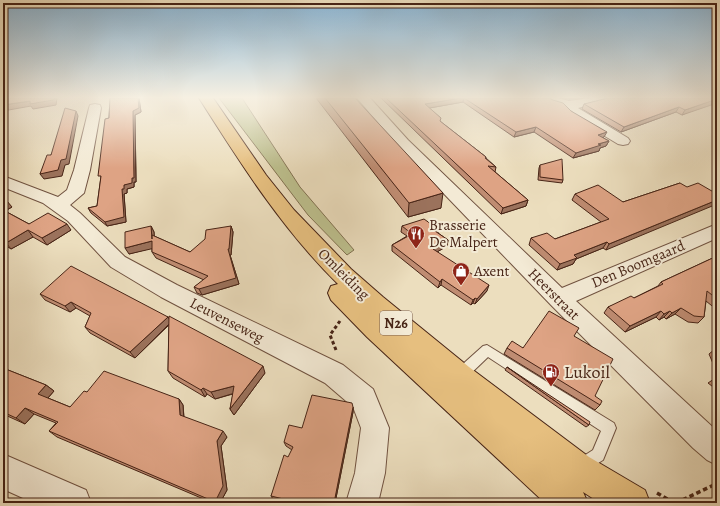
<svg xmlns="http://www.w3.org/2000/svg" width="720" height="506" font-family="Alegreya,serif">
<style>
.green{fill:#bdc08e;stroke:#827252}
.lines{fill:none;stroke-linecap:round;stroke-linejoin:round}
.service-casing{stroke:#705240;stroke-width:2}
.minor-casing{stroke:#705240;stroke-width:2}
.tertiary-casing{stroke:#705240;stroke-width:2}
.primary-casing{stroke:#472416;stroke-width:2}
.path-far1{stroke:#472416;stroke-width:3;stroke-dasharray:3.5 2.5;stroke-linecap:butt}
.path{stroke:#472416;stroke-width:3.5;stroke-dasharray:4.5 3;stroke-linecap:butt}
.service{fill:#f3ead5;fill-rule:evenodd}
.minor{fill:#f3ead5;fill-rule:evenodd}
.tertiary{fill:#f3ead5;fill-rule:evenodd}
.primary{fill:#e6bf7f;fill-rule:evenodd}
.wall{fill:#bf8c72;stroke:#472416}
.shaded-wall{fill:#9b725c;stroke:#472416}
.building{fill:#dea384;stroke:#472416}
.labels{text-anchor:middle;dominant-baseline:central;stroke-width:4;stroke-linejoin:round;paint-order:stroke}
.shield{fill:#f3ead5;stroke:#7b5f4f;stroke-width:1}
.shield-label{font-size:14px;font-weight:bold;fill:#472416}
.poi-label{font-size:15px;fill:#472416;stroke:#f3ead5;text-anchor:start}
.street-label{font-size:15px;fill:#472416;stroke:#f3ead5}
.near-poi-label{font-size:18px;fill:#472416;stroke:#f3ead5;text-anchor:start}
</style>
<rect width="100%" height="100%" fill="#ecdebe"/>
<filter id="stains"><feTurbulence type="fractalNoise" baseFrequency=".005" numOctaves="4"/><feColorMatrix values="0 0 0 0 .2 0 0 0 0 .09 0 0 0 0 .02 0 0 0 .5 -.17"/></filter>
<radialGradient id="worn" r=".72"><stop offset=".6" stop-color="#630" stop-opacity="0"/><stop offset="1" stop-color="#630" stop-opacity=".3"/></radialGradient>
<path class="green" d="M219,98H242L300,187L354,250L347,255L308,215Z"/>
<g class="lines">
<g class="service-casing">
<path id="service" d="M487,345L614,423L616,428L603,460L581,474L576,471L573,466L576,461L593,450L601,431L488,357L464,380L459,382L454,380L453,376L454,372L483,346Z"/>
</g>
<g class="minor-casing">
<path id="minor" d="M357,98H370L408,140L562,288L717,224V238L576,301L717,431V465L707,460L693,448L551,305L398,146Z
M543,98H558L569,101L590,98H608L606,101L578,108L628,138L630,141L628,144L623,145L618,144L570,115L562,107L552,104Z
M95,104L100,105L101,108L90,170L84,193L70,205L80,213L125,257L177,285L343,365L373,389L389,428L385,473L378,503H346L355,473L361,428L353,407L325,383L161,297L111,267L68,221L43,203L3,187V176L58,197L67,190L74,170L89,108L90,105Z"/>
</g>
<g class="tertiary-casing">
<path id="tertiary" d="M3,454L86,490L91,503H34L3,489Z"/>
</g>
<g class="primary-casing">
<path id="primary" d="M199,98H213L266,175L294,210L351,269L383,297L469,367L589,457L645,490L650,503H600L583,492L588,503H545L367,337L331,300L328,293L331,286L338,284C282,229 241,164 199,98Z"/>
</g>
<path class="path-far1" d="M336,350L330,335L340,321"/>
<path class="path" d="M657,493L674,503
M676,503L716,484"/>
<use href="#service" class="service"/>
<use href="#minor" class="minor"/>
<use href="#tertiary" class="tertiary"/>
<use href="#primary" class="primary"/>
</g>
<path class="wall" d="M110,98H139L141,112L135,115L136,182H134V187L127,189V193L124,194L126,222L107,226L91,213L88,208L97,206L109,118Z
M316,98H355L441,208L408,217Z
M381,98H549L571,111L604,137L603,138L609,141L606,146L600,148L599,151L573,158L534,132L514,137L463,102L429,108L441,122L486,157V158L496,167L495,172L528,200L526,206L501,214Z
M562,98H582L569,99Z
M717,98L682,115L676,112L621,132L582,109L584,104Z
M540,165L563,180L562,183L538,180L539,168Z
M680,183L606,250L603,248L576,259L573,264L557,270L529,245L531,238L555,239L601,222L572,200L575,194L623,202Z
M3,199L12,207L5,211L29,224L71,230L47,245L33,237L11,249L3,244Z
M151,226L154,232V236L190,252L231,226L233,232L231,255H230L239,284L202,295L197,293L194,287L204,280L156,258L152,252V248L129,254Z
M402,226L438,229V233L448,240L447,246L437,252L487,291L475,304L473,303L471,305L441,285L438,288L392,251V245L407,236L401,232Z
M717,256V310L706,301L704,317L698,323L688,322L675,314L666,319L664,317L659,320L656,317L625,332L604,313L608,307L634,298L658,286L661,282Z
M40,294L168,317L169,319L265,373L234,415L230,409L233,394L215,399L207,394L205,397L173,378L168,371L169,325L135,358L90,333L85,327L90,316L76,308L70,312L45,300Z
M574,336L595,396L600,405L595,410L504,354L507,348H523Z
M715,349L717,351V373L709,354Z
M507,367L589,425L586,427L505,370Z
M3,368L46,385L54,391L48,398L70,407L87,392L179,399L183,405L184,417L227,437L221,446L227,490L220,503H213L57,437L49,431L56,423L34,414L25,424L3,414Z
M717,377V390L708,383Z
M717,394V399L714,396Z
M353,407V412L335,503H288L273,499L271,496L292,450L286,446L284,442L302,428Z"/>
<path class="shaded-wall" d="M54,98H57L56,105L33,109L31,106L3,111L4,112L3,114V105Z
M138,98H139L141,112L135,115L136,182H134V187L127,189V193L124,194L126,222L107,226L105,222L124,185L133,111Z
M461,98H464L463,102L424,109L425,104Z
M570,98H582L569,99Z
M717,99V103L682,115L685,110Z
M679,107L676,112L621,132L624,127Z
M76,111L78,116L69,164L65,165L62,176L44,179L40,174Z
M536,127L534,132L514,137L516,132Z
M607,132L604,137L595,140L598,135Z
M609,141L606,146L600,148L599,151L573,158L576,153L598,144Z
M443,193L441,208L408,217L409,203Z
M528,200L526,206L501,214L503,208Z
M717,200V204L606,250L609,244Z
M7,201L12,207L3,212V203Z
M67,224L71,230L47,245L42,238Z
M151,226L154,232L155,245L152,239Z
M231,226L233,232L231,255H230L239,284L202,295L199,289L228,249Z
M28,230L33,237L11,249L6,243Z
M448,240L447,246L432,255L433,249Z
M152,241L155,248L129,254L125,248Z
M607,242L603,248L576,259L573,264L557,270L560,264L574,255Z
M442,279L441,285L438,288L440,282Z
M489,285L487,291L475,304L477,299Z
M475,298L473,303L471,305L473,300Z
M71,302L76,308L70,312L65,306Z
M681,308L675,314L666,319L672,313Z
M661,311L656,317L625,332L630,326Z
M670,311L664,317L659,320L664,314Z
M168,317L171,322L135,358L130,352Z
M263,366L265,373L234,415L230,409Z
M46,385L54,391L46,400L38,394Z
M234,386L238,392L215,399L211,392Z
M203,388L207,394L205,397L201,390Z
M179,399L183,405L184,421L180,415Z
M353,407V412L335,503H334Z
M25,408L34,414L25,424L16,418Z
M223,431L227,437L221,446L227,490L220,503H216L215,502L217,441Z"/>
<path class="building" d="M3,98H54L53,100L30,104V101L3,105Z
M110,98H138L139,108L133,111L134,178H132V183L124,185V189H122L124,217L105,222L88,208L97,206L101,176H98L105,119L109,118Z
M325,98H355L443,193L409,203Z
M386,98H461L425,104L441,118L440,121L486,157L485,158L496,167L488,166L528,200L503,208Z
M464,98H549L553,100L563,103L571,111L607,132L598,135L609,141L598,144L601,145L576,153L536,127L516,132Z
M608,98H717V99L685,110L679,107L624,127L584,104Z
M65,108L76,111L66,159L61,160L58,170L40,174L47,155H51Z
M562,159L563,180L540,177V165Z
M680,183L687,187L698,183L717,194V200L609,244L607,242L574,255L577,258L560,264L531,238L547,233L555,239L609,219L575,194L598,185L623,202Z
M3,199L7,201L3,203Z
M3,210L29,224L48,213L67,224L42,238L28,230L6,243L3,241Z
M424,219L438,229L435,231L448,240L433,249L489,285L477,299L475,298L473,300L442,279L440,282L392,245L412,234L402,226Z
M151,226L152,239V235L190,252L205,239L206,230L231,226L229,249H228L236,278L199,289L194,287L208,276L152,252V241L125,248V232Z
M717,256V299L707,291L704,317L694,316L681,308L672,313L670,311L664,314L661,311L630,326L608,307L631,296L634,298L663,284L661,282Z
M71,266L168,317L130,352L85,327L91,313L71,302L65,306L40,294Z
M549,311L579,328L574,336L613,359L595,396L602,401L600,405L507,348L512,341L523,348Z
M169,316L263,366L230,409L234,386L211,392L203,388L201,390L168,371Z
M507,367L590,422L589,425Z
M3,368L46,385L38,394L70,407L84,391L87,392L104,371L179,399L180,415L223,431L217,441L223,486L215,502L49,431L58,422L25,408L16,418L3,412Z
M312,395L352,403L353,407L334,503H300L271,496L284,455L288,457L293,447L284,442L289,425L302,428Z"/>
<linearGradient id="sky" x2="0" y2="1"><stop stop-color="#8ab6d6"/><stop offset="0.58" stop-color="#f6f0e2"/><stop offset="1" stop-color="#f6f0e2" stop-opacity="0"/></linearGradient>
<rect width="720" height="168" fill="url(#sky)"/>
<defs>
<g id="restaurant-pin" transform="scale(0.9)"><path d="M0 17L-7.5 6A9.5 9.5 0 1 1 7.5 6Z" fill="#8f2418" stroke="#f3ead5"/><path d="M-5-6h1v4h1v-4h1v4h1v-4h1v5L-1.5 .5V6h-2V.5L-5-1ZM5-6V6H3V1.5H1.5Q1.5-4 5-6Z" fill="#fff"/></g>
<g id="shop-pin" transform="scale(0.9)"><path d="M0 17L-7.5 6A9.5 9.5 0 1 1 7.5 6Z" fill="#8f2418" stroke="#f3ead5"/><path d="M-5-2.5h2.3a2.7 3.5 0 0 1 5.4 0H5L5.5 6h-11ZM-1.5-2.5h3a1.5 2.3 0 0 0-3 0Z" fill="#fff"/></g>
<g id="fuel-pin" transform="scale(0.9)"><path d="M0 17L-7.5 6A9.5 9.5 0 1 1 7.5 6Z" fill="#8f2418" stroke="#f3ead5"/><path d="M-5.5-6h7V0h2V4h1.3V-2.5L3-4.5l.8-.8L6-3V5H2.5V1h-1V6h-7ZM-4.2-4.7v3.2H.2V-4.7Z" fill="#fff"/></g>
</defs>
<g fill-rule="evenodd">
<use href="#restaurant-pin" x="416" y="234"/>
<use href="#shop-pin" x="461" y="271"/>
<use href="#fuel-pin" x="551" y="372"/>
</g>
<g class="labels">
<rect class="shield" x="380" y="311" width="32" height="24" rx="3"/>
<g class="shield-label">
<text x="396" y="323">N26</text>
</g>
<g class="poi-label">
<text x="429" y="225">Brasserie<tspan x="429" dy="17">De Malpert</tspan></text>
<text x="474" y="271">Axent</text>
</g>
<g class="street-label">
<text transform="translate(638 264) rotate(-23)">Den Boomgaard</text>
<text transform="translate(344 274) rotate(45)">Omleiding</text>
<text transform="translate(554 294) rotate(45)">Heerstraat</text>
<text transform="translate(227 320) rotate(27)">Leuvenseweg</text>
</g>
<g class="near-poi-label">
<text x="564" y="372">Lukoil</text>
</g>
</g>
<rect width="720" height="506" fill="none" stroke="#ecdebe" stroke-width="16"/>
<rect x="4" y="4" width="712" height="498" fill="none" stroke="#472416" stroke-width="2"/>
<rect x="8" y="8" width="704" height="490" fill="none" stroke="#472416"/>
<rect width="100%" height="100%" filter="url(#stains)"/>
<rect width="100%" height="100%" fill="url(#worn)"/>
</svg>
